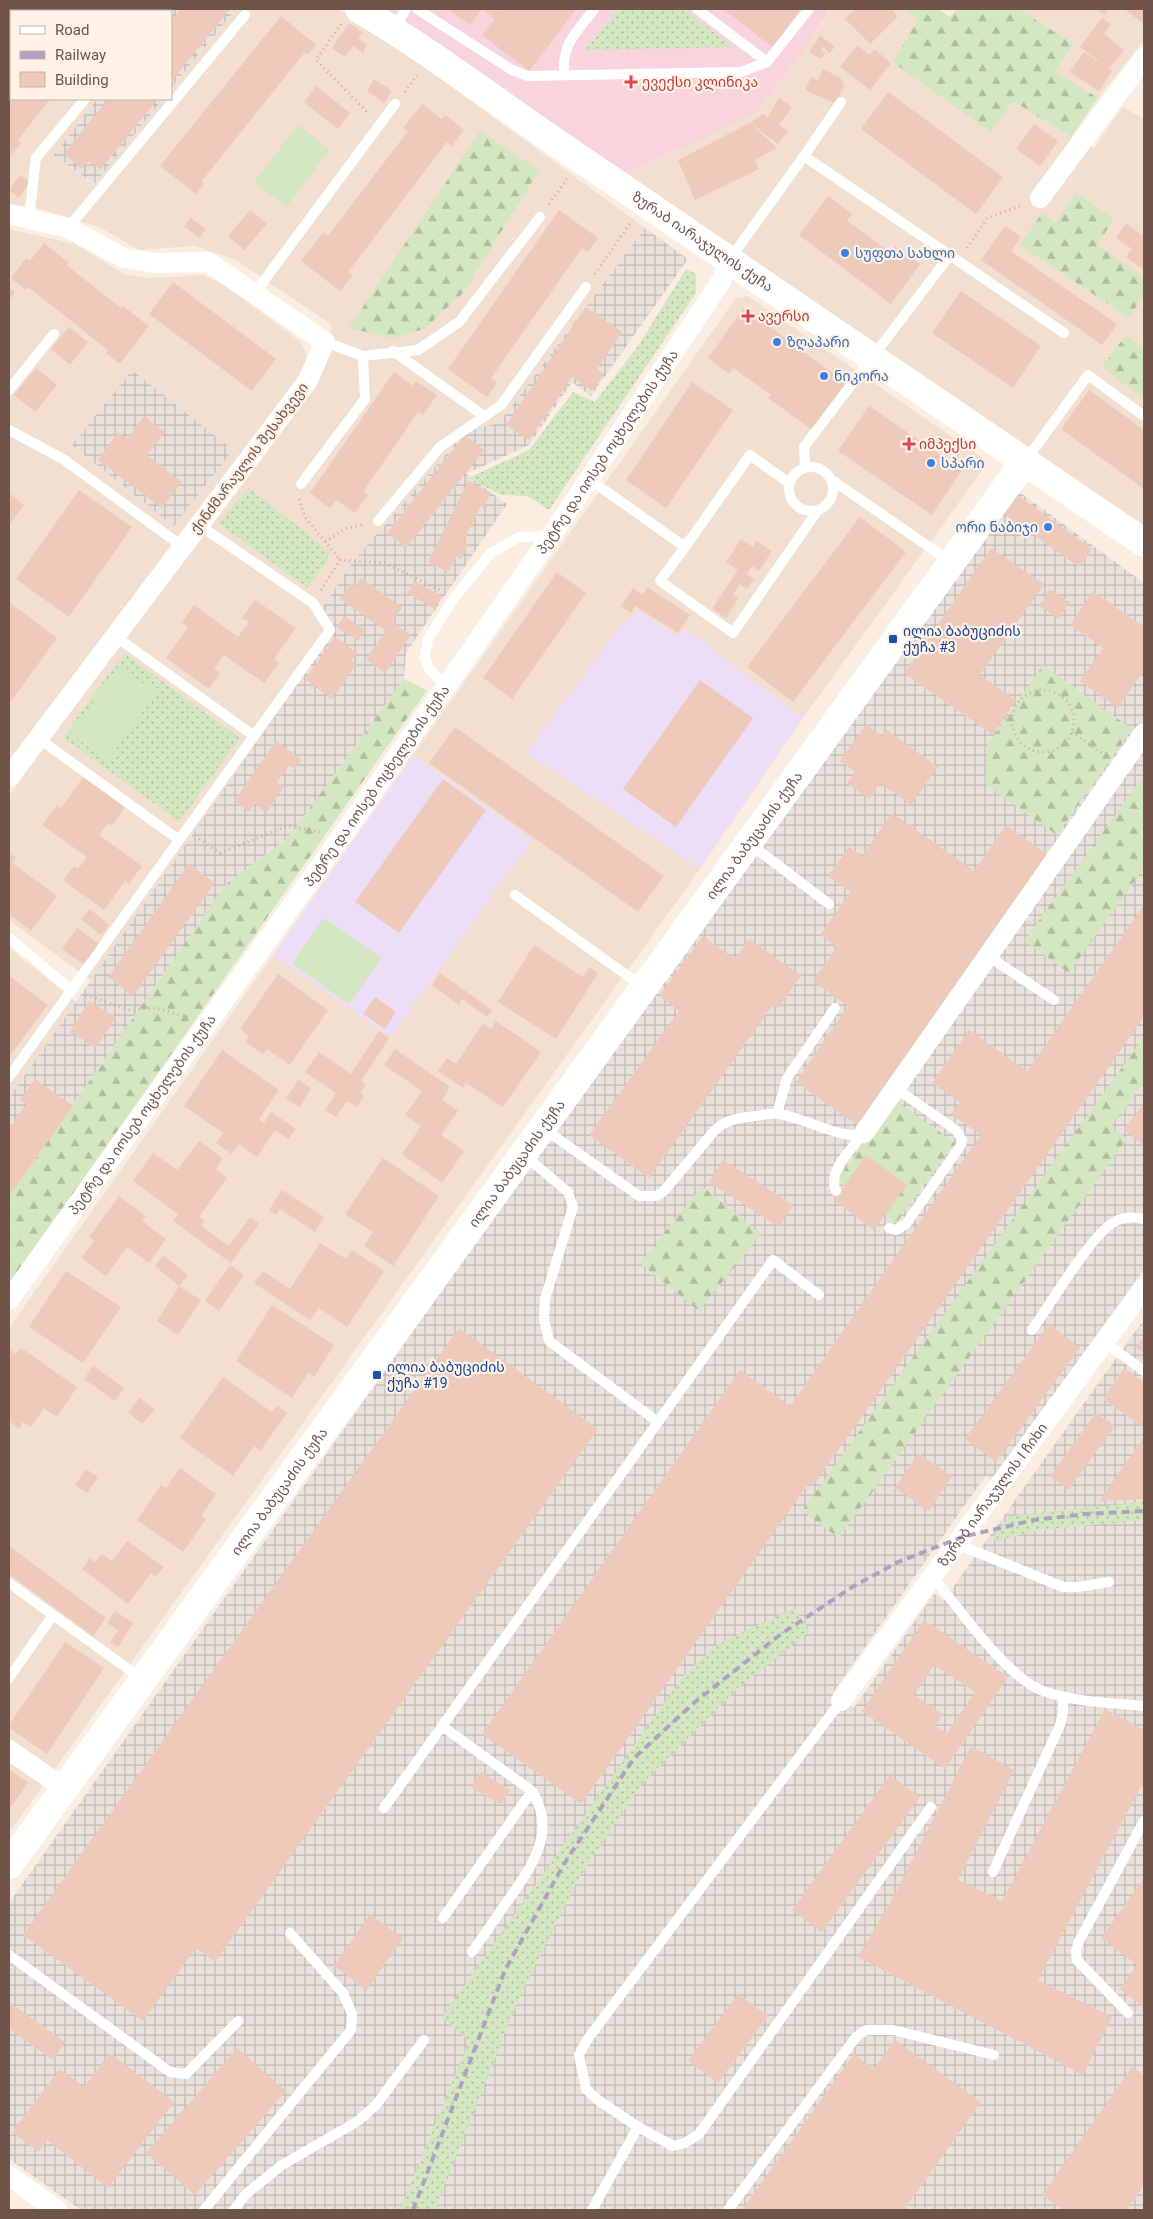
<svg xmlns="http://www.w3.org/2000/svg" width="1153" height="2219" font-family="Roboto,'Noto Sans Georgian',sans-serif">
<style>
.residential{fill:#f2dfcf}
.industrial{fill:url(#industrial-grid)}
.education{fill:#ebdef6}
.medical{fill:#f8d4dc}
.grass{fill:url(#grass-dots)}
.forest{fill:url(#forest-firs)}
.pitch{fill:#d3e7c0}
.building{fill:#eecaba;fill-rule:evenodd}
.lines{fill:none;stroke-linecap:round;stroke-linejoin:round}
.path{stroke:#d3ad9d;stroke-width:3;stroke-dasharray:1 4;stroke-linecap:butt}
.lane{stroke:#fff;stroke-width:10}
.street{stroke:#fff;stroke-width:20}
.secondary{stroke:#fff;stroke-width:28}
.rail{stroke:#b0a1c2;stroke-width:4;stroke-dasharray:8 5;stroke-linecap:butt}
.health-dot{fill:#e0444e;stroke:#fef2e6;stroke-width:2}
.shop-dot{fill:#3f7fe0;stroke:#fef2e6;stroke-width:2}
.transit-dot{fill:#1a4fb4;stroke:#fef2e6;stroke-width:2}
.labels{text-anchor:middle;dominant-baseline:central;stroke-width:4.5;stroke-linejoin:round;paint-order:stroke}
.health-label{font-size:14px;fill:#be3a42;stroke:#fef2e6;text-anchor:start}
.street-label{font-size:14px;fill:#705449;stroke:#fef2e6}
.shop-label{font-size:14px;fill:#366cbe;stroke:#fef2e6;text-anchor:start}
.transit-label{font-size:14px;fill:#164399;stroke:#fef2e6;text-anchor:start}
</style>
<defs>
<pattern id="industrial-grid" width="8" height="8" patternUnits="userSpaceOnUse" patternTransform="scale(1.25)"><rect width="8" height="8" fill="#e9e1dc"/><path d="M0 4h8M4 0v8" fill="none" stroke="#c1b9b4"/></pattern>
<pattern id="grass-dots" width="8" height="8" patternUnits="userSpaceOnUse" patternTransform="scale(1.25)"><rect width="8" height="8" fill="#d3e7c0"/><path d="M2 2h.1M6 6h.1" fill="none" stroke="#b0be9e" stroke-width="1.8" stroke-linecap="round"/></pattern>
<pattern id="forest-firs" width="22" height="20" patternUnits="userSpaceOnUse" patternTransform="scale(1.25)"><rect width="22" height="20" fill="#d3e7c0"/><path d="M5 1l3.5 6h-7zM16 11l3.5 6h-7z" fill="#b0be9e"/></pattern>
</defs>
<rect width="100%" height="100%" fill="#fbeee0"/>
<path class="residential" d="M9,9H166L164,11H11V99H97L54,155L93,184L163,99H171V88L236,9H338L368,26L645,228L499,423L466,431L335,630L92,981L9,920V796L326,363L332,325L234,259L194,246L139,250L99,227L34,207L9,204Z
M831,9H902L918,20L894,62L991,133L1013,100L1071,137L1094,148L1123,107L1144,119V525L626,174L755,113L804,51Z
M1018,9H1144V40L1098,98L1055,71L1074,44Z
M9,229L75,244L124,274L149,278L202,275L226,286L301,342L308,360L305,374L9,767Z
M748,296L984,459V468L803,718L685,629L679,637L638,611L622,624L527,753L700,869L9,1833V1328L273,955L391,1036L532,840L413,755L736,298Z
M9,948L76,1002L9,1098Z"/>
<path class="industrial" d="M166,9H236L171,88V11H164Z
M97,99H163L94,184L54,155Z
M645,228L688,259L591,396L572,382L529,445L466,474L507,504L406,653L404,679L288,838L225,885L9,1197V1098L335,630L323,607L352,563L466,431L499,423Z
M132,370L233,450L174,526L72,445Z
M1014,488L1144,583V1269L992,1480L986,1475L832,1694L854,1708L934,1594L944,1600L1144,1319V2210H81L9,2159V1903L694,934Z"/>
<path class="education" d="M638,611L679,637L685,629L803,718L700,869L526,753L622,624Z
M413,755L532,840L391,1037L273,955Z"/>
<path class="medical" d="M369,9H830L804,51L755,113L626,174Z"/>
<path class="grass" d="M619,9H684L733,47L585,50Z
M686,269L696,274V293L549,510L527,496L501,495L468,478L529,450L573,392L595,402L638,346Z
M249,488L329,551L326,563L307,588L218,523Z
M124,653L240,738L179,822L63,737Z
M1144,1502V1520L1041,1530L996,1541L993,1537L1010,1516Z
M794,1608L810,1631L738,1688L641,1785L579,1878L518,2000L435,2210H400L469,2041L442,2017L684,1675L716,1645Z"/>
<path class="forest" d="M902,9H939L950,17L957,9H1018L1074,44L1055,71L1098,98L1071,137L1013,101L991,133L893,62L918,20Z
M480,131L539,170L464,292L424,329L393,338L349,328Z
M1076,193L1114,219L1097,245L1144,277V294L1129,318L1020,245L1042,213L1056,223Z
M1126,335L1144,349V399L1102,367Z
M1043,665L1132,729L1057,835L985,784L988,744Z
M404,679L427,690L9,1285V1197L225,885L288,838Z
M1144,775V868L1069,973L1024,941Z
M1144,1037V1082L1111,1127L1127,1139L839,1538L802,1511Z
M895,1100L955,1143L896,1223L837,1180Z
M702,1186L761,1234L699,1311L640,1263Z"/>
<path class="pitch" d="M298,125L330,149L286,207L254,182Z
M119,666L156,692L108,760L71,734Z
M324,918L382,958L349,1004L292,964Z"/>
<path class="building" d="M76,9H126L124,11H74Z
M181,9H230L171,82V20Z
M448,9H498L501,11L502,9H576L529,71L482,35L495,19L482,9L470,25Z
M723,9H801L772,47Z
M855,9H891L898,16L870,44L845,19Z
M1097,9H1109L1105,15Z
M1124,9H1144V24Z
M281,16L316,45L308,55L305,52L201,182L204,184L196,194L160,166Z
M1102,18L1111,24L1104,34L1124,50L1109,69L1112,71L1099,91L1070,72L1084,52L1108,68L1080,47Z
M349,23L362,32L358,38L367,45L363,53L353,46L345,57L332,48Z
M820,35L835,47L829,53L823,46L821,50L825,53L821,59L809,52Z
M857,45L870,55L874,49L891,63L870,90L840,67Z
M823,69L841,78L844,86L836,104L805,90L811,77L818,80Z
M374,79L392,91L384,103L367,91Z
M316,86L350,113L338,129L304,102Z
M11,92V99H50L18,140L21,143L9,158V95Z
M888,92L1003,177L976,214L861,129Z
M779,98L792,107L779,125L788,131L778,144L750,123L763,114L768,117Z
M108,99H158L100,170L89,161L82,169L64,154Z
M422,104L442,119L445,115L464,130L452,146L447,142L348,272L353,275L340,291L301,261L323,233L328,236L408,131L403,128Z
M750,123L777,148L755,160L759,169L695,200L678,160Z
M1034,124L1058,141L1040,166L1016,149Z
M20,175L30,182L19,198L9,190Z
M828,196L852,214L847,221L890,252L895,246L920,264L891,304L799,235Z
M250,210L267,224L244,250L228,236Z
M559,210L598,238L588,252L582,248L491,378L497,383L487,397L448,369Z
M191,218L206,229L199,238L184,226Z
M1126,223L1142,235L1144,232V270L1126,257L1132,249L1116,238Z
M1005,226L1021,237L1011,251L1117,324L1102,345L981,260Z
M44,243L69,263L66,265L121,308L123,306L149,326L120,364L106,353L108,350L28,287L26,290L11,278L26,258L30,261Z
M173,282L276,359L252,391L149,314Z
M9,287L15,292L9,301Z
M961,291L1041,346L1013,388L932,333Z
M586,307L622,332L597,369L604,374L592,391L572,377L529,440L506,425Z
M744,308L846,383L812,430L768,398L771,395L733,368L729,374L708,358Z
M69,327L88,342L70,365L51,349Z
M36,368L57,385L35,412L14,395Z
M394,372L413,386L416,381L437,395L423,415L418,412L363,492L368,495L355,513L336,500L330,508L310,493Z
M692,382L733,410L666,508L626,480Z
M1089,390L1144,430V489L1061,429Z
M869,406L962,470L932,515L838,451Z
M144,416L165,432L147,455L182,482L162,508L98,460L118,432L127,439Z
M465,435L484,450L406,548L387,533Z
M468,481L491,493L484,508L481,506L463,542L468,545L461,559L456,557L448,572L428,562Z
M79,490L132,527L69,617L16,579Z
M9,493L24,505L9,525Z
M1016,494L1092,549L1079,567L1003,513Z
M860,517L906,552L793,702L747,667Z
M741,539L753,547L756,541L772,551L759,571L752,566L747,574L754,579L747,589L740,584L733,595L738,598L726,618L712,609L738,570L726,562Z
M991,548L1044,584L980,675L1016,700L993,735L904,673Z
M557,572L586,593L512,699L483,678Z
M361,578L402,607L392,622L411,635L385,673L366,659L386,631L340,599L351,583L355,586Z
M415,581L442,597L434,609L407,593Z
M647,587L690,615L678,633L635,606L631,613L621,606L633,588L643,595Z
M1050,589L1070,602L1059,619L1039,606Z
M1093,591L1144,627V677L1141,674L1118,708L1080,681L1103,648L1070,625Z
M255,600L296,628L274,659L279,663L264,683L224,655L214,669L220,673L209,689L166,658L188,627L182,622L194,605L238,637L249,622L242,618Z
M9,602L57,638L9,704Z
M344,616L365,630L358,641L337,627Z
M335,637L357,653L351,661L356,665L332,699L305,679Z
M700,680L753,718L676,827L623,789Z
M866,724L882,736L887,730L938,767L911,805L880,783L869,799L847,783L855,772L840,761Z
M455,727L664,876L638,912L429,763Z
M276,741L302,760L295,769L290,765L277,782L284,787L266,813L255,804L249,812L234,801Z
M84,776L125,807L112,826L108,823L99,835L142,866L129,884L125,881L104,910L63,880L74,866L78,869L87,857L42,825L57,805L61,808Z
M443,779L486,810L399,933L355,902Z
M892,813L974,871L1006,825L1047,854L857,1125L796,1082L848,1006L813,981L837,947L820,935L851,892L828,876L849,847L862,856Z
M9,853L16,858L12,863L57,896L31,931L9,914Z
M189,864L215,883L133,996L108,977Z
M1144,905V1017L813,1486L809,1483L581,1804L482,1734L740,1370L790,1406L981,1135L951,1114L960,1102L932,1083L969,1030L1027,1071Z
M90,909L109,925L101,935L81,919Z
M77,928L99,944L84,965L62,949Z
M703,936L735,959L749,939L801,976L778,1008L773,1005L649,1178L589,1135L679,1011L659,996Z
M534,945L583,977L589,967L598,973L556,1039L498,1002Z
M440,973L492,1010L487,1017L462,999L459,1005L432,985Z
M278,974L328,1010L290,1065L267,1049L263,1054L245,1042L249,1036L240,1029Z
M9,976L48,1005L9,1057Z
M375,997L396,1012L385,1029L363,1014Z
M89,1001L116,1017L96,1048L70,1032Z
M496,1021L541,1052L503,1107L466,1083L463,1088L438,1071L447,1058L456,1064L483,1023L491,1029Z
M379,1031L389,1038L361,1081L366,1085L360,1093L364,1096L357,1107L347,1101L336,1117L325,1110L336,1093L305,1072L319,1052L351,1074Z
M395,1049L450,1087L442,1100L458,1111L441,1135L464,1151L442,1183L402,1154L421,1126L405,1115L422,1091L384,1065Z
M222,1050L279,1090L259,1119L264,1123L271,1112L296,1129L288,1139L275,1130L257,1157L239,1144L232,1154L216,1143L223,1133L184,1106Z
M35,1079L73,1106L9,1196V1129L26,1104L20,1100Z
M298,1080L311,1088L300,1107L286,1099Z
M1144,1103V1146L1124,1130Z
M199,1141L223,1158L216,1169L227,1178L199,1217L205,1221L201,1226L229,1246L250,1217L259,1224L231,1263L173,1221L178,1214L133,1181L153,1153L177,1170Z
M866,1155L907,1185L874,1230L834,1200Z
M383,1158L439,1196L393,1266L364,1246L373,1232L345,1214Z
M723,1160L793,1205L779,1227L709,1182Z
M282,1190L324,1217L315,1232L280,1209L276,1215L269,1210Z
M119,1196L146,1216L142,1221L166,1239L149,1263L127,1247L106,1276L81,1258L94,1241L89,1237Z
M320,1243L346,1259L352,1250L384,1271L347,1327L319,1308L310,1320L254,1283L263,1271L290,1289Z
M163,1255L188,1275L179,1286L201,1300L178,1335L157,1321L179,1286L155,1266Z
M230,1265L244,1275L219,1311L205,1301Z
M66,1271L121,1307L83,1363L29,1327Z
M272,1305L334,1345L314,1377L308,1373L292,1398L236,1361Z
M1049,1324L1080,1348L996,1462L965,1439Z
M459,1328L598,1429L215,1962L196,1948L143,2021L23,1935Z
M1144,1336V1353L1136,1348Z
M21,1348L77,1387L57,1417L44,1408L31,1427L23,1422L19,1429L9,1421V1349L16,1354Z
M93,1366L124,1388L115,1401L84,1379Z
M1124,1368L1144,1382V1428L1103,1399Z
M223,1377L272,1412L277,1406L287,1413L260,1451L254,1446L233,1476L180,1438Z
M140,1398L155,1410L142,1424L128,1412Z
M1096,1413L1115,1426L1068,1490L1050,1476Z
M1144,1437V1499L1099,1501Z
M918,1453L952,1476L929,1511L895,1488Z
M180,1468L216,1494L201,1516L206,1519L183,1552L137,1520L161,1485L166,1488Z
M86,1469L98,1477L87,1493L75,1485Z
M127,1541L164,1567L156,1577L151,1573L128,1604L82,1569L90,1558L95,1562L102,1554L112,1561Z
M9,1546L106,1618L93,1636L9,1574Z
M115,1611L133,1623L118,1647L110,1642L118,1630L107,1623Z
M924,1620L1008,1677L945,1769L862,1711ZM934,1665L975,1692L947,1733L935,1726L943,1714L914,1695Z
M65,1642L104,1668L47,1754L9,1728V1725Z
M1105,1709L1144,1730V1781L1038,1980L1112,2017L1083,2075L858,1957L890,1903L971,1746L1014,1770L958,1880L1002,1901Z
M9,1769L28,1783L9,1810Z
M481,1772L510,1790L501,1805L471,1787Z
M890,1775L920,1797L822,1932L792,1910Z
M1144,1878V2007L1120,1989L1137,1965L1101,1938Z
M370,1914L403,1938L367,1990L334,1966Z
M738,1994L768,2016L718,2083L688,2061Z
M9,2002L65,2042L53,2060L9,2029Z
M895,2040L981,2102L904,2210H742L854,2054L874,2069Z
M237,2048L286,2091L195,2195L146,2153Z
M110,2053L174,2102L108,2188L47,2140L38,2152L12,2132L60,2069L84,2087Z
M1132,2067L1144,2075V2185L1127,2210H1063L1042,2195Z"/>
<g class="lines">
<path class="path" d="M341,24L316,60L369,114
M405,92L417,75
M549,204L567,179
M967,248L987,218L1023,205
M595,274L631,222
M299,499L305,517L340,560
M325,542L344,529L365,524
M321,590L340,560L385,563L442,591
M1012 721a31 31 0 1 1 62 0a31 31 0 1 1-62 0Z
M1072,732L1104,755
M199,839L220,853L287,826L320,832
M86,995L130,1010L155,1008L188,1017"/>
<path class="lane" d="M417,9L512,70L528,76L741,72L767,62L809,9
M697,9L767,62
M26,11L28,9
M157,11L159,9
M394,29L406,9
M9,33L11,30
M564,75C562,42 576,34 594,9
M804,156L841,102
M29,218L36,158L85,99
M68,228L245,15
M730,259L804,156L1064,333
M254,294L395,104
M325,342L363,356L418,350L459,322L540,217
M393,351L484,416
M9,390L54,334
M9,430L63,459L183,547
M1026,460L1088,375L1144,416
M789 489a22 22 0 1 1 44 0a22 22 0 1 1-44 0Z
M805,467L804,447L950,255
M589,479L685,547L660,581L733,633L818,510
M832,480L951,562
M301,484L365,399L363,356
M378,521L440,447L501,405L586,287
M685,547L750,455L789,483
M115,636L254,736
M446,686L429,669L425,657L428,639L454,598L491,553L519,537L551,536
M38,738L179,840
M750,844L829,904
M515,895L643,987
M9,938L71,990
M988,956L1054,1000
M9,1077L330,630L313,603L199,525
M777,1114L787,1078L835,1008
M544,1129L639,1196H656L663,1192L715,1130C725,1121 734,1119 747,1117C757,1116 768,1113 778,1114C801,1116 844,1142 864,1133
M524,1155L568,1192L573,1207L545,1299L544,1319L549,1341L658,1422
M836,1191C827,1171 852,1149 864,1133
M889,1228L896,1230L906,1224L961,1145L962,1140L956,1130L895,1088
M1032,1330C1050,1305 1091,1235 1114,1222C1123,1217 1135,1217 1144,1219
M1104,1342L1144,1371
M957,1544L1063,1587H1078L1109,1582
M933,1577C959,1608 1006,1677 1043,1691C1075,1702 1111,1703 1144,1706
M9,1583L53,1615
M9,1678L53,1615L142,1679
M841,1701L587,2040L579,2055L586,2089L598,2100L638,2127L673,2146L685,2143L699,2134L931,1807
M442,1726L532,1791C557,1831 533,1865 509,1899C497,1916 485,1934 472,1952
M384,1808L773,1260L819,1295
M993,1872L1060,1725L1063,1713V1697
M443,1918L532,1791
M9,1955L170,2072L186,2074L238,2021
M1128,2013L1077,1960L1076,1951L1079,1941L1144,1821
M204,2210L351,2030L352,2014L343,1993L290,1933
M234,2210L246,2194L282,2165L358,2121L376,2105L424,2040
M592,2210L638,2127
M728,2210L856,2037L866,2030H893L994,2055"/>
<g class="street">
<path d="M1040,198L1144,58"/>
<path d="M9,214L68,228L124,258L155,263L208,262L325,342L307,382L9,777"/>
<path d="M864,1133L1144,733"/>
<path id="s1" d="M9,1300L341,837L551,536L720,283L729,261"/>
<path id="s2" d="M841,1701L1144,1288"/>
<path d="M9,1750L64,1788"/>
<path d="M9,2176L57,2210"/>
</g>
<g class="secondary">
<path id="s3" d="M359,9C438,56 511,113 588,164C774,289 959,416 1144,543"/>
<path id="s4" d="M9,1865L1025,461"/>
</g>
<path class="rail" d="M413,2210L505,1970L564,1864L634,1758L695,1702L781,1634L854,1586L898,1562L962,1537L1034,1520L1086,1514L1144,1511"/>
</g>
<g class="health-dot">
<path d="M628.5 74.5h5v5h5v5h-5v5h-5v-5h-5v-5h5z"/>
<path d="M745.5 308.5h5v5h5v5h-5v5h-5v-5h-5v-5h5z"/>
<path d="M906.5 436.5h5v5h5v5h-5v5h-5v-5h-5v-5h5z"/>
</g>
<g class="shop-dot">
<circle cx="845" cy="253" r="5"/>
<circle cx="777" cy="342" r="5"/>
<circle cx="824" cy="376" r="5"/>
<circle cx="931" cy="463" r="5"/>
<circle cx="1048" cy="527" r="5"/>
</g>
<g class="transit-dot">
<rect x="888" y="634" width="10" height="10" rx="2.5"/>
<rect x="372" y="1370" width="10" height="10" rx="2.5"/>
</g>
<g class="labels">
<g class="health-label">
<text x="642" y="82">ევექსი კლინიკა</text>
<text x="758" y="316">ავერსი</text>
<text x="919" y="444">იმპექსი</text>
</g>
<g class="street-label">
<text stroke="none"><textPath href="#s3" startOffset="415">ზურაბ იარაჯულის ქუჩა</textPath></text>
<text stroke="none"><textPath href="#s1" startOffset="1038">პეტრე და იოსებ ოცხელების ქუჩა</textPath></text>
<text transform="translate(249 458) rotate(-53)">ქინძმარაულის შესახვევი</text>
<text stroke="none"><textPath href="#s1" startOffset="632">პეტრე და იოსებ ოცხელების ქუჩა</textPath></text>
<text stroke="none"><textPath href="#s4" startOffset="1271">ილია ბაბუცაძის ქუჩა</textPath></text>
<text stroke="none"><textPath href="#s1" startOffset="228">პეტრე და იოსებ ოცხელების ქუჩა</textPath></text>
<text stroke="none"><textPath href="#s4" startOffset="866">ილია ბაბუცაძის ქუჩა</textPath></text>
<text stroke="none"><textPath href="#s4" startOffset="461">ილია ბაბუცაძის ქუჩა</textPath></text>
<text stroke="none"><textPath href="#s2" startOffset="256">ზურაბ იარაჯულის I ჩიხი</textPath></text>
</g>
<g class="shop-label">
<text x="855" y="253">სუფთა სახლი</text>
<text x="787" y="342">ზღაპარი</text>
<text x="834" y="376">ნიკორა</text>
<text x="941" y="463">სპარი</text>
<text x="1038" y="527" text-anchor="end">ორი ნაბიჯი</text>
</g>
<g class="transit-label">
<text x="903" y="631">ილია ბაბუციძის<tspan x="903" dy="16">ქუჩა #3</tspan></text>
<text x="387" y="1367">ილია ბაბუციძის<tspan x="387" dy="16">ქუჩა #19</tspan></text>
</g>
</g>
<rect width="1153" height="2219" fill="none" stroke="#705449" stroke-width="20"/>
<rect x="10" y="10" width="162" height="90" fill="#fef2e6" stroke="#c5b3a7"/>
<rect x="20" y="26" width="25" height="8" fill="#ffffff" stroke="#c5b3a7"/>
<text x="55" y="35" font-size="15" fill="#705449">Road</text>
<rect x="20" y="51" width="25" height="8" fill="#b0a1c2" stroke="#c5b3a7"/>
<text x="55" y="60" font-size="15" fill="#705449">Railway</text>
<rect x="20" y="72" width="25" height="15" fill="#eecaba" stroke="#c5b3a7"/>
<text x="55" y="85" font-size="15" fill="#705449">Building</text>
</svg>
